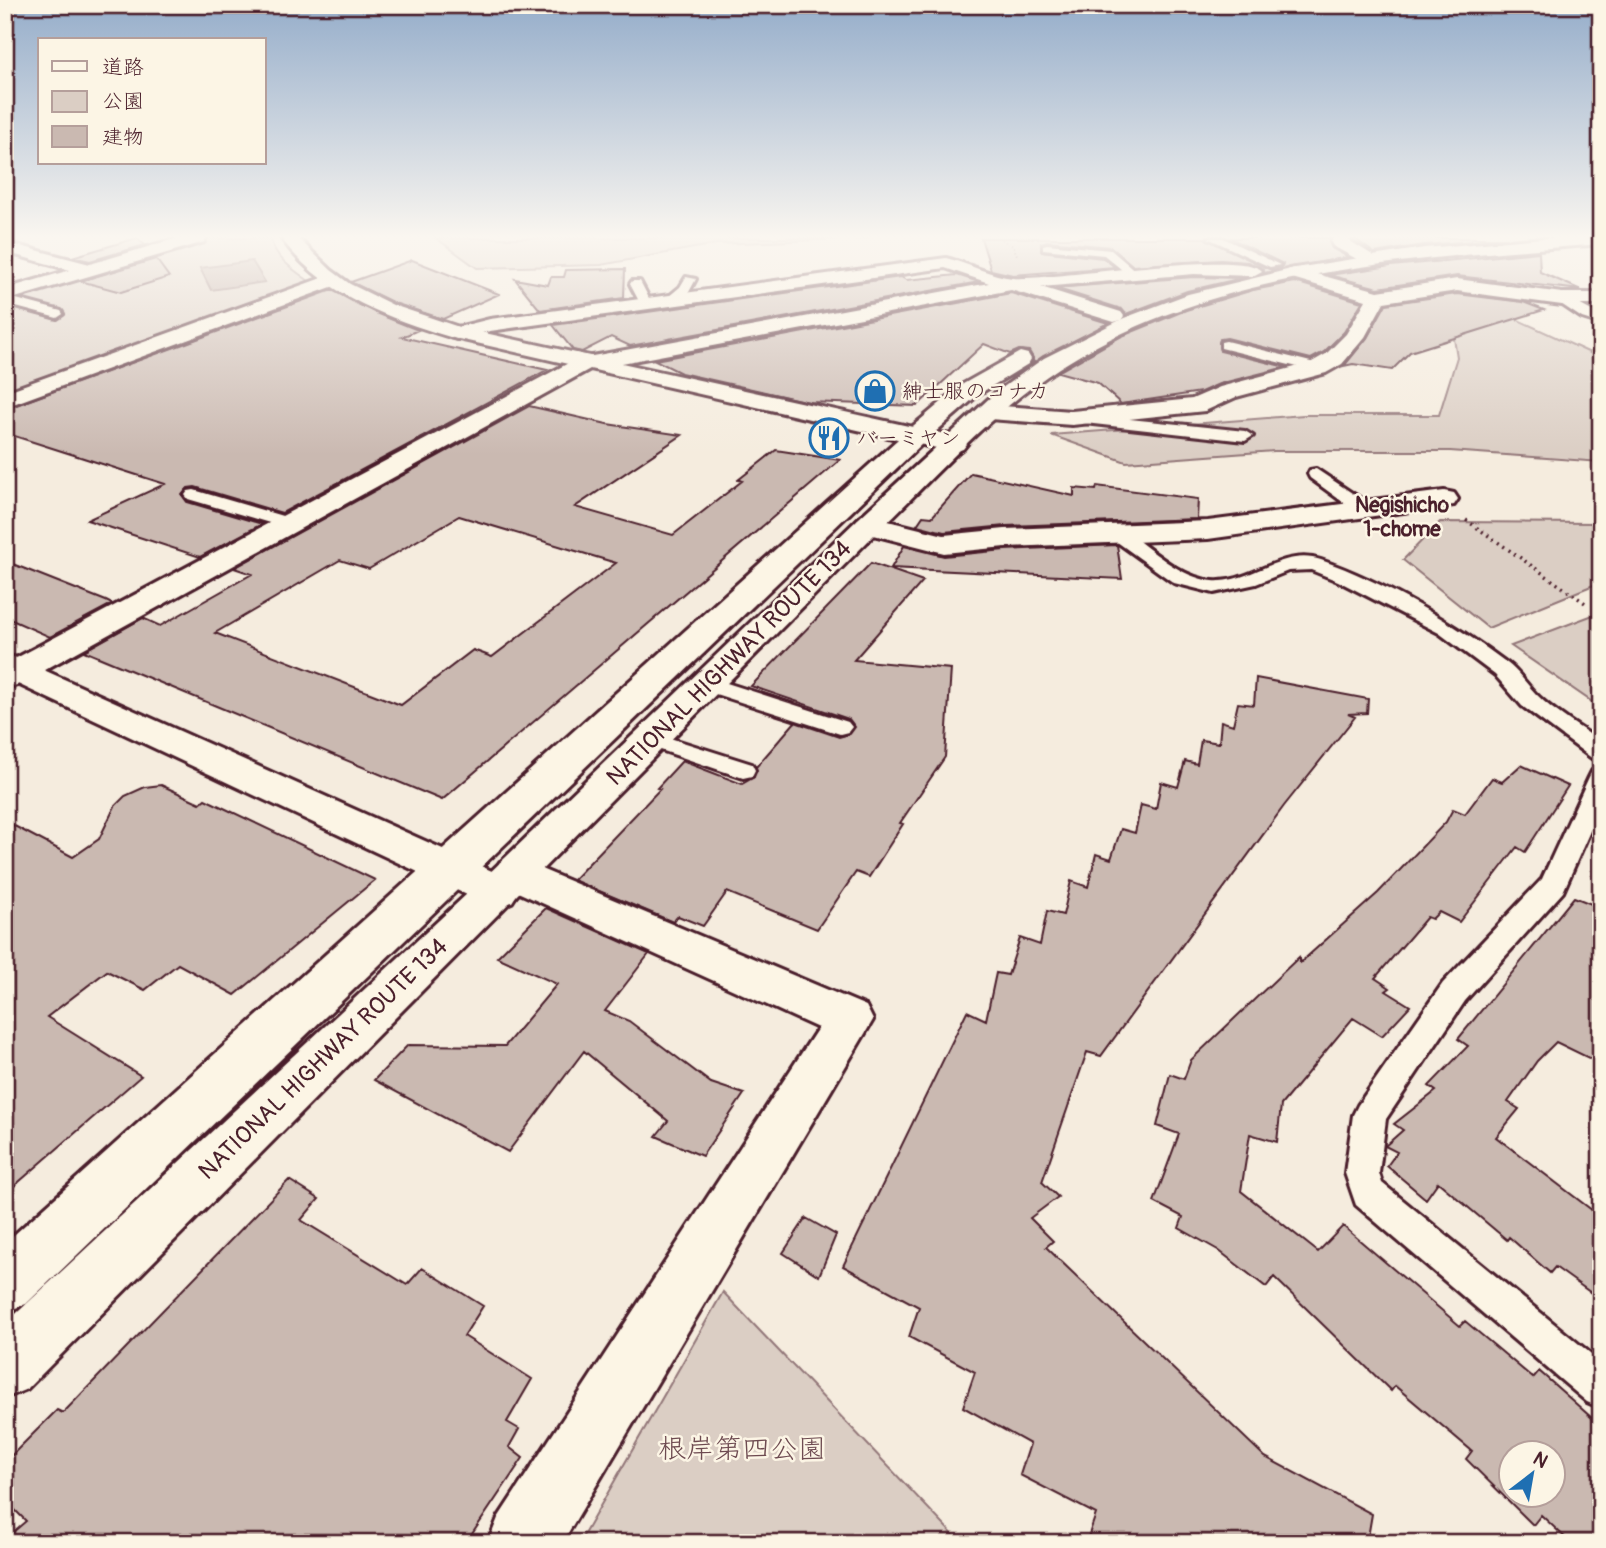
<svg xmlns="http://www.w3.org/2000/svg" width="1606" height="1548" font-family="Pangolin,'Klee One',sans-serif">
<style>
.green{fill:#dbcec4;stroke:#927678;stroke-width:2}
.water{fill:#b8a39e;stroke:#8c6e70;stroke-width:2}
.building{fill:#cab9b1;stroke:#4a1f2b;stroke-width:2;fill-rule:evenodd}
.lines{fill:none;stroke-linecap:round;stroke-linejoin:round}
.lane-casing{stroke:#4a1f2b;stroke-width:6}
.street-casing{stroke:#4a1f2b;stroke-width:6}
.secondary-casing{stroke:#4a1f2b;stroke-width:6}
.highway-casing{stroke:#4a1f2b;stroke-width:6}
.path-far1{stroke:#4a1f2b;stroke-width:2;stroke-dasharray:1 2.5;stroke-linecap:butt}
.path{stroke:#4a1f2b;stroke-width:3.5;stroke-dasharray:2 4.5;stroke-linecap:butt}
.lane{fill:#fcf5e5;fill-rule:evenodd}
.street{fill:#fcf5e5;fill-rule:evenodd}
.secondary{fill:#fcf5e5;fill-rule:evenodd}
.highway{fill:#fcf5e5;fill-rule:evenodd}
.labels{text-anchor:middle;dominant-baseline:central;stroke-width:5;stroke-linejoin:round;paint-order:stroke}
.far-poi-label{font-size:21px;fill:#4a1f2b;stroke:#fcf5e5;text-anchor:start}
.far-neighbourhood-label{font-size:21px;font-weight:bold;fill:#4a1f2b;stroke:#fcf5e5}
.street-label{font-size:24px;fill:#4a1f2b;stroke:#fcf5e5}
.near-park-label{font-size:28px;fill:#6e4b51;stroke:#fcf5e5}
</style>
<rect width="100%" height="100%" fill="#f5ecde"/>
<filter id="ink" filterUnits="userSpaceOnUse"><feTurbulence type="fractalNoise" baseFrequency=".0143" numOctaves="2"/><feDisplacementMap in="SourceGraphic" scale="14" xChannelSelector="R" yChannelSelector="G"/><feConvolveMatrix kernelMatrix="1 2 1 2 8 2 1 2 1" color-interpolation-filters="sRGB"/></filter>
<g filter="url(#ink)">
<path class="green" d="M211,238H271C273,257 295,271 309,281L305,285L5,393V299Z
M436,238H868L716,244L601,265L477,268Z
M1449,308L1503,313L1601,358V462L1450,451H1274L1126,462L1051,435L1304,415H1439L1457,357Z
M1440,522L1601,523V582L1488,628L1403,560Z
M1601,612V708L1511,646Z
M723,1292L961,1543H579Z"/>
<path class="water" d="M252,261L265,282L211,290L200,268Z"/>
<path class="building" d="M137,238L145,245L90,261L72,257Z
M981,238H1205L1271,270L1281,268L1283,264L1230,238H1330L1332,248L1348,257L1264,273L1263,269L1248,262L1221,260L1133,266L1111,247L1047,241L1041,243V251L1103,258L1115,267L1013,275L991,270Z
M1354,238H1508L1424,245L1374,253Z
M1539,252L1540,272L1581,290L1457,276L1378,288L1329,275L1391,266Z
M156,259L169,277L121,292L80,281Z
M412,260L499,294L443,319L394,303L351,282Z
M625,269L624,298L540,310L515,279L548,285L551,277H564L566,270Z
M957,275L979,282L630,346L611,337L582,352L573,350L553,325L901,277L906,280Z
M1194,277L1242,278L1187,291L1126,314L1122,309L1055,288Z
M1295,282L1362,302L1344,332L1324,352L1311,359L1227,338L1220,339V351L1286,367L1219,384L1201,392L1121,404L1098,383L1058,372L1122,336L1186,310L1253,290Z
M332,290L378,314L418,330L402,337L547,370L282,513L195,487L188,488L182,495L187,502L262,524L200,557L87,520L165,484L5,433V409Z
M1011,293L1108,323L1033,363V358L1029,351L1019,350L1010,354L984,344L917,406L809,402L681,373L655,360Z
M1457,294L1523,302L1544,310L1410,352L1392,370L1353,364L1344,366L1367,338L1386,304Z
M529,406L607,424L682,435L575,507L673,535L742,481L738,480L776,450L840,460L442,800L84,651L143,618L160,626L252,574L234,568ZM459,516L616,563L492,657L473,650L401,705L215,633L340,560L369,569Z
M971,473L1074,496V488L1096,490L1097,486L1198,499L1197,519L1005,526L944,532L917,525L923,516L932,517Z
M1117,545L1122,579L891,568L904,546L944,556L1005,550Z
M5,561L106,601L112,604L50,637L5,617Z
M871,563L923,581L854,660L951,669L945,757L900,823L903,824L869,877L856,872L817,929L727,892L703,926L678,916L673,922L573,880L660,789L657,788L682,761L742,784L754,777L756,767L795,722L839,737L850,734L855,727L849,719L751,686Z
M1256,678L1368,699L1367,713L1348,714L1355,717L1284,806L1101,1056L1087,1052L1042,1182L1058,1197L1030,1218L1053,1241L1046,1247L1265,1457L1372,1514L1367,1543H1086L1096,1514L1020,1475L1030,1444L963,1407L975,1372L909,1337L919,1307L843,1266L967,1011L986,1020L996,973L1008,975L1020,938L1040,945L1047,911L1063,915L1071,881L1088,887L1096,854L1111,859L1121,829L1135,833L1141,805L1156,809L1161,782L1178,787L1185,761L1197,764L1201,740L1219,743L1221,721L1233,725L1238,703L1254,705Z
M1521,765L1568,786L1525,852L1517,847L1459,922L1439,912L1432,919L1427,917L1375,978L1390,988L1386,991L1410,1006L1382,1036L1353,1018L1281,1105L1277,1142L1250,1134L1241,1191L1318,1252L1343,1226L1460,1326L1465,1321L1533,1378L1539,1371L1601,1426V1543H1571L1541,1515L1533,1525L1466,1459L1472,1451L1395,1386L1391,1391L1274,1277L1266,1287L1218,1250L1179,1228L1183,1217L1154,1202L1179,1134L1157,1126L1170,1074L1184,1079L1191,1060L1299,957L1300,963L1378,893L1446,822L1453,809L1465,814L1492,778L1502,782ZM1511,1453H1553V1495H1511Z
M161,785L200,803L205,799L375,880L235,995L178,964L145,990L107,971L47,1017L141,1076L5,1194V821L73,857L99,839L115,806L125,796L145,787Z
M1574,897L1594,905L1601,915V1064L1556,1042L1537,1061L1508,1102L1519,1109L1496,1137L1601,1217V1300L1555,1267L1550,1273L1509,1237L1507,1240L1438,1182L1426,1199L1387,1166L1397,1152L1385,1146L1403,1130L1394,1124L1436,1091L1429,1086L1468,1046L1458,1039Z
M546,908L649,954L605,1011L629,1021L711,1083L744,1094L702,1156L656,1136L668,1121L584,1051L508,1152L374,1080L408,1045L505,1046L557,984L497,957Z
M289,1180L319,1199L301,1220L407,1285L422,1268L483,1306L464,1336L532,1379L507,1422L519,1429L509,1447L523,1458L466,1543H5V1539L26,1521L5,1500V1462L57,1410L63,1413Z
M806,1218L836,1235L819,1276L783,1253Z"/>
<g class="lines">
<g class="lane-casing">
<path id="lane" d="M1208,238H1223L1280,265L1270,267Z
M1047,244L1111,250L1137,272L1127,274L1104,255L1043,249V245Z
M686,277L696,279L689,292L676,303H668V297L680,287Z
M632,281H640L652,304L650,307H642L630,284Z
M1562,295L1601,316V324L1582,318L1558,302L1556,299Z
M5,296L61,311L63,314L57,318L5,304Z
M1226,341L1323,365L1325,368L1318,372L1221,348V342Z
M1072,413L1245,431L1253,436L1245,441L1067,421L1064,418Z
M1316,469L1370,505L1373,509L1370,513H1358L1310,478L1308,474L1310,470Z
M194,490L296,520L299,524L290,529L188,499L185,495L188,491Z
M1119,529L1125,531C1151,549 1180,578 1213,581C1250,584 1282,547 1321,560C1382,581 1456,624 1507,663C1519,672 1526,684 1536,694C1555,713 1580,727 1601,742V762L1593,759L1522,706L1495,675L1439,633L1338,581L1311,570L1288,571L1256,584L1214,593L1174,583L1113,539L1110,535L1113,531Z
M708,677L848,722L852,727L848,732L840,734L700,689L697,684L700,679Z
M651,732L752,764L755,770L752,776L743,778L643,744L639,739L643,734Z
M1601,769V806L1563,892L1465,1001L1386,1119L1379,1173L1382,1183L1601,1362V1408L1587,1402L1356,1205L1345,1173L1353,1115L1358,1105L1443,983L1542,879L1589,777L1592,771Z"/>
</g>
<g class="street-casing">
<path id="street" d="M178,238H206L204,242L5,301V289L70,270L5,252V242L90,264Z
M1333,238H1352L1350,241L1379,259L1376,263H1364L1333,246L1331,242Z
M946,258C967,263 991,276 1013,278C1052,281 1243,248 1262,271L1253,276L1194,274L1041,287L1121,312L1124,316L1121,320L1114,322L1011,290L590,369L17,685L5,688V664L576,359L989,283L945,268L490,331L457,339L450,337L447,333L450,329L490,319Z
M1295,268L1378,291L1457,279L1562,293H1601V305H1562L1457,291L1384,302L1365,337L1342,364L1326,373L1236,397L1205,411L1072,425L989,419L981,417L977,412L981,407L989,405L1072,411L1192,399L1220,387L1310,363L1326,354L1346,334L1366,300L1289,277L1286,273L1289,269Z
M330,275L337,277L339,281L337,285L5,407V392Z
M1444,491L1454,493L1458,499L1454,505L1208,539L1005,547L944,553L858,531L854,525L858,519L868,516L944,535L1005,529L1208,521Z
M515,858L866,1006L873,1020L562,1543H488L498,1518L818,1028L500,884L494,873L500,862Z"/>
</g>
<g class="secondary-casing">
<path id="secondary" d="M281,238H298L331,270L350,284L393,305L462,328L954,436L963,439L967,444L963,449L954,452L450,337C385,317 323,295 281,238Z
M5,655L17,658L512,880L519,891L512,902L497,907L482,902L5,678Z"/>
</g>
<g class="highway-casing">
<path id="highway" d="M1544,238H1601V244C1418,259 1218,266 1059,368C991,412 936,476 878,531L27,1389L5,1398V1324L482,880L858,519L995,393L1044,358L1124,318L1188,294L1295,268L1424,248Z
M1020,352L1028,354L1031,359L1028,364L979,394L925,441L26,1304L5,1312V1243L907,431L963,384Z"/>
</g>
<path class="path-far1" d="M999,238L1013,246L1017,255"/>
<path class="path" d="M1466,520L1588,605"/>
<use href="#lane" class="lane"/>
<use href="#street" class="street"/>
<use href="#secondary" class="secondary"/>
<use href="#highway" class="highway"/>
</g>
</g>
<linearGradient id="sky" x2="0" y2="1"><stop stop-color="#95adca"/><stop offset="0.52" stop-color="#faf6f0"/><stop offset="1" stop-color="#faf6f0" stop-opacity="0"/></linearGradient>
<rect width="1606" height="455" fill="url(#sky)"/>
<defs>
<g id="shop-ring" transform="scale(2.0125)"><circle r="9.5" fill="#fcf5e5" stroke="#1f6fb2" stroke-width="1.5"/><path d="M-5-2.5h2.3a2.7 3.5 0 0 1 5.4 0H5L5.5 6h-11ZM-1.5-2.5h3a1.5 2.3 0 0 0-3 0Z" fill="#1f6fb2"/></g>
<g id="restaurant-ring" transform="scale(2.0125)"><circle r="9.5" fill="#fcf5e5" stroke="#1f6fb2" stroke-width="1.5"/><path d="M-5-6h1v4h1v-4h1v4h1v-4h1v5L-1.5 .5V6h-2V.5L-5-1ZM5-6V6H3V1.5H1.5Q1.5-4 5-6Z" fill="#1f6fb2"/></g>
</defs>
<g fill-rule="evenodd">
<use href="#shop-ring" x="875" y="391"/>
<use href="#restaurant-ring" x="829" y="438"/>
</g>
<g class="labels">
<g class="far-poi-label">
<text x="902" y="391">紳士服のコナカ</text>
<text x="856" y="438">バーミヤン</text>
</g>
<g class="far-neighbourhood-label">
<text x="1402" y="505">Negishicho<tspan x="1402" dy="24">1-chome</tspan></text>
</g>
<g class="street-label">
<text transform="translate(729 663) rotate(-45)">NATIONAL HIGHWAY ROUTE 134</text>
<text transform="translate(323 1059) rotate(-44)">NATIONAL HIGHWAY ROUTE 134</text>
</g>
<g class="near-park-label">
<text x="742" y="1449">根岸第四公園</text>
</g>
</g>
<rect width="1606" height="1548" fill="none" stroke="#fcf5e5" stroke-width="28"/>
<rect x="14" y="14" width="1578" height="1520" fill="none" stroke="#4a1f2b" stroke-width="2.5" filter="url(#ink)"/>
<rect x="38" y="38" width="228" height="126" fill="#fcf5e5" stroke="#b59f9b" stroke-width="2"/>
<rect x="52" y="61" width="35" height="10" fill="#fcf5e5" stroke="#b59f9b" stroke-width="2"/>
<text x="102" y="74" font-size="21" fill="#4a1f2b">道路</text>
<rect x="52" y="91" width="35" height="21" fill="#dbcec4" stroke="#b59f9b" stroke-width="2"/>
<text x="102" y="108" font-size="21" fill="#4a1f2b">公園</text>
<rect x="52" y="126" width="35" height="21" fill="#cab9b1" stroke="#b59f9b" stroke-width="2"/>
<text x="102" y="144" font-size="21" fill="#4a1f2b">建物</text>
<g transform="translate(1532 1474) rotate(31)"><circle r="33" fill="#fcf5e5" stroke="#b59f9b" stroke-width="2"/>
<path d="M0-5L12 26L0 18L-12 26Z" fill="#1f6fb2"/>
<text y="-10" font-size="19" font-weight="bold" text-anchor="middle" fill="#4a1f2b">N</text>
</g>
</svg>
